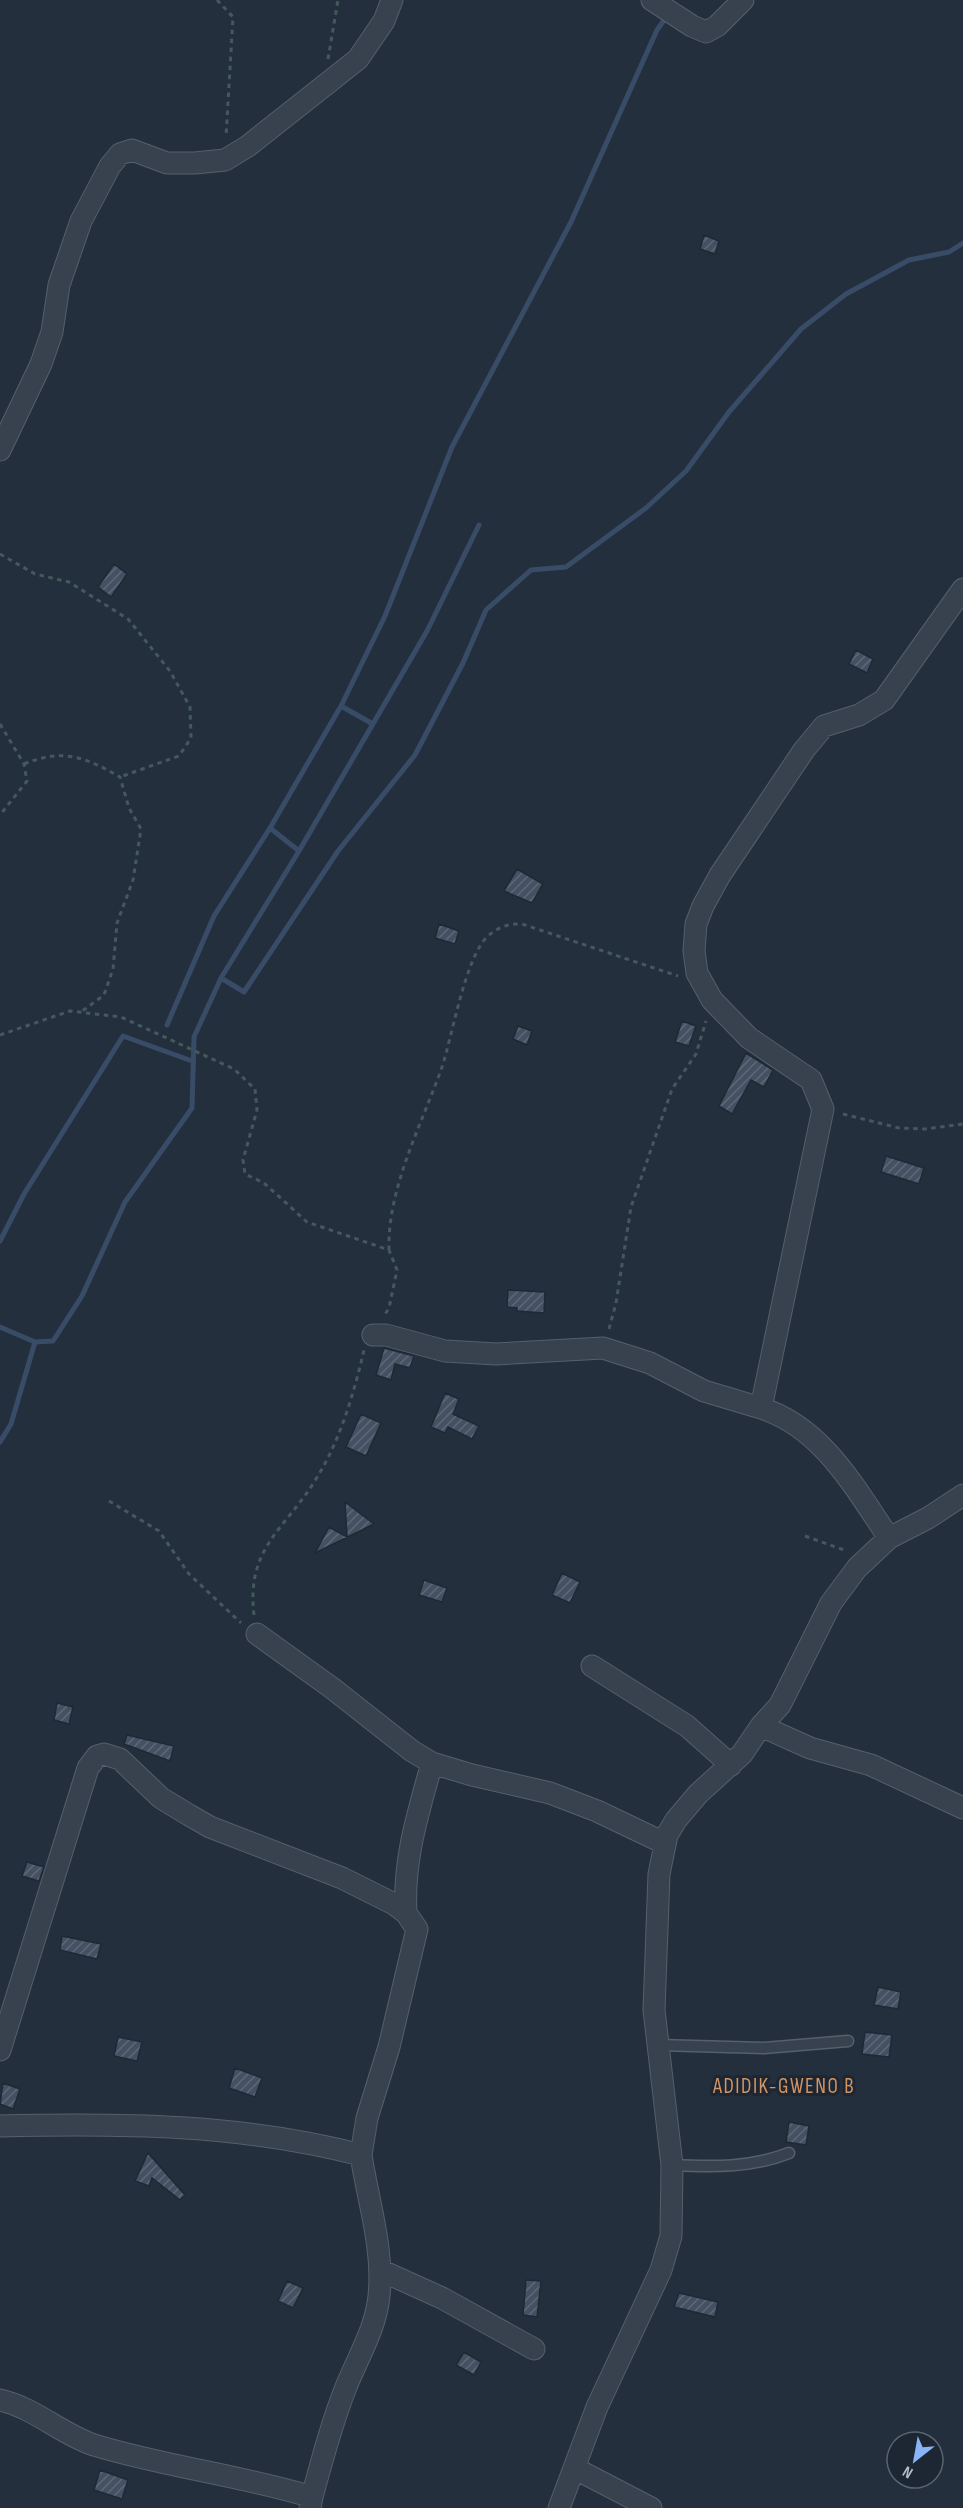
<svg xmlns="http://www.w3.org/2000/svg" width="963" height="2508" font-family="'Sofia Sans Condensed',sans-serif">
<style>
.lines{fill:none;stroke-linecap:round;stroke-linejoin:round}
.stream{stroke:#394c67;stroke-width:5}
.building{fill:url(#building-hatch);stroke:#1f2835;stroke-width:1.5}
.lane-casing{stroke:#565f6c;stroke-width:13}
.street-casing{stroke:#565f6c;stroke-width:23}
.path{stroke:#44595c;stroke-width:3;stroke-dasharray:4.5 4.5;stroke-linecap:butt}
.lane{stroke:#38414e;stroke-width:10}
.street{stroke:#38414e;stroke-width:21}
.labels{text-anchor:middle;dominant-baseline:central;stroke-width:6;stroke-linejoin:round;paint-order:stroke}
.quarter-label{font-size:21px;letter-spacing:1.5px;fill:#d59563;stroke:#1d2633}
</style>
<defs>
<pattern id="building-hatch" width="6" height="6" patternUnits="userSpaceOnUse" patternTransform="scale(1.5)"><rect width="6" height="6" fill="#455162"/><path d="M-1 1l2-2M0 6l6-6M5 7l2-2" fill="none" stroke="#5d6877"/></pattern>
</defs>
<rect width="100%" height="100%" fill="#242f3e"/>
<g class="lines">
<path class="stream" d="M341,706L371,723
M270,828L299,851
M221,978L244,992L338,851L415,755L463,663L486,610L531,570L566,567L646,508L686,471L729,412L801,329L846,294L909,260L949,252L963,243
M167,1025L214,916L270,828L341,706L385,616L452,447L571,222L657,30L667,16
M0,1241L24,1194L123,1036L192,1061
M0,1327L35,1342L11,1424L0,1442
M35,1342L53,1341L82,1296L125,1202L192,1108L194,1037L221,978L299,851L427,631L479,525"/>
</g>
<path class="building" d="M704,235L719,241L715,254L700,249Z
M114,564L127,574L111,597L98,587Z
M856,650L873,659L867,673L849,664Z
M517,869L543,884L532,903L504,891Z
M439,924L459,931L455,944L435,938Z
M682,1021L696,1026L689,1046L675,1042Z
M518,1026L532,1031L527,1045L513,1039Z
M746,1053L773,1070L764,1087L751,1080L732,1114L719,1106Z
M886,1156L924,1168L919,1184L881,1172Z
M508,1290L545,1292L544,1313L517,1311V1308L507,1307Z
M384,1348L414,1356L410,1368L395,1364L391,1380L376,1375Z
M445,1393L459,1399L453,1414L479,1426L472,1439L448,1427L445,1433L431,1427Z
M361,1414L381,1423L366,1456L346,1447Z
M345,1502L374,1524L315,1553L329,1527L347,1537Z
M562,1573L580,1582L570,1603L552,1595Z
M424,1580L447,1588L442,1602L419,1595Z
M57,1703L73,1707L69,1724L54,1720Z
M127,1735L174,1746L170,1761L124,1744Z
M27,1862L44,1867L39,1881L22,1876Z
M62,1936L101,1944L97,1959L60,1950Z
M878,1987L901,1992L898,2009L874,2005Z
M865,2032L892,2035L889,2057L862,2054Z
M118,2037L142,2042L137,2061L114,2056Z
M235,2068L262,2078L255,2097L229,2088Z
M3,2083L20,2089L13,2109L0,2104Z
M789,2122L809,2126L806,2145L786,2142Z
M148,2153L185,2195L180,2200L152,2178L149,2186L135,2181Z
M526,2280L541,2281L537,2317L523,2315Z
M287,2281L303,2288L293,2308L278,2301Z
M679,2293L718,2302L715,2317L674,2307Z
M464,2352L481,2362L474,2375L456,2365Z
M100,2470L128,2480L122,2499L94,2490Z"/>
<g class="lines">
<g class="lane-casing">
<path id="lane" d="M658,2045L764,2048L848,2041
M672,2165C712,2167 751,2168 789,2153"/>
</g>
<g class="street-casing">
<path id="street" d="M652,0L692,26L706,32L717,26L743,0
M0,450L41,364L52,332L59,285L81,221L110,166L120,154L132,150L167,163H195L225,160L248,146L358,59L384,21L392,0
M373,1335H386L445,1351L496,1354L603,1348L650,1363L704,1391L761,1408
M889,1538C855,1488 822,1427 761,1408L823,1109L811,1080L749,1038L712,1000L697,973L694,951L696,924L703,906L720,875L804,750L824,726L859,715L884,700L963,589
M257,1634L332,1688L412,1751L432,1763L472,1775L550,1793L597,1811L664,1843
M592,1666L687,1726L731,1765
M761,1726L810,1748L871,1765L963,1808
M406,1913C403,1860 418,1813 432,1763
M0,2050L88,1768L97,1756L104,1754L120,1759L161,1798L189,1815L210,1827L342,1878L394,1904L406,1913L417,1929L389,2047L367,2118L361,2155
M0,2126C121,2123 243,2124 361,2155C368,2201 384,2249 379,2296C376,2328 358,2357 346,2387C332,2422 322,2460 312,2497
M380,2270L442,2298L534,2349
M0,2400C35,2408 61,2434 94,2445C166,2467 240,2475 312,2497L310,2508
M574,2468L651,2508
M559,2508L597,2407L661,2270L671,2236L672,2165L654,2010L659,1874L667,1835L676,1820L698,1794L742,1754L761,1726L780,1705L831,1603L857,1568L889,1538L928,1518L963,1495"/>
</g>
<path class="path" d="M217,0L233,17L226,137
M328,59L338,0
M0,554L35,574L69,582L128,619L170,671L190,707L191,738L179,756L120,777
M0,724L24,764L27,781L0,815
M24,764C63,748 85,757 120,777L129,808L141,829L133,880L117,923L113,969L104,995L81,1012
M0,1035L70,1011L121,1017L234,1069L255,1089L257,1110L243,1160L245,1174L264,1183L307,1222L389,1250L397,1270L389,1308L384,1316
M843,1114L899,1128L925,1129L963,1124
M389,1250C387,1189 422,1124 442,1067C452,1037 465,960 486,938C496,928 508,923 522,924L678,976
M609,1329L616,1303L631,1207L672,1089L696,1054L706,1021
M109,1501L159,1531L189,1574L241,1623
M805,1536L847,1551
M254,1615C246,1547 285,1530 316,1479C340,1441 354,1393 364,1350"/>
<use href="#lane" class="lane"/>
<use href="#street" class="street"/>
</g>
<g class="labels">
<g class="quarter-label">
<text x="784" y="2086">ADIDIK-GWENO B</text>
</g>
</g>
<g transform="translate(915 2460) rotate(211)"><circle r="28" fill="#1d2633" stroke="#59626f" stroke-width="1.5"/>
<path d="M0-4.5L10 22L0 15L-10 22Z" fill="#8ab4f8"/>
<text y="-9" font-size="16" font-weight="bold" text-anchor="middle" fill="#b4bcc9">N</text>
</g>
</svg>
